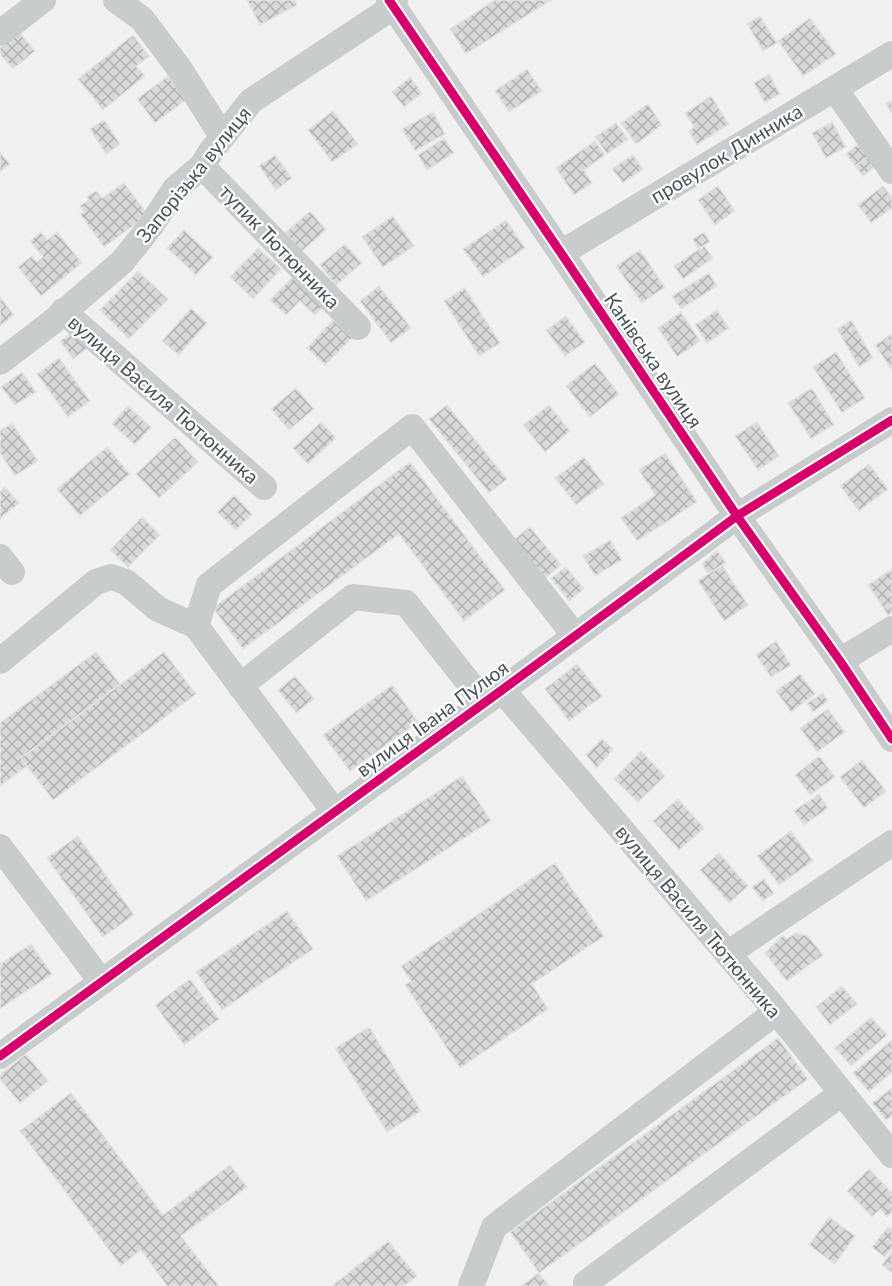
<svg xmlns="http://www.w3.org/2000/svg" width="892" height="1286" font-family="Lato,sans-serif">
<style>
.building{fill:url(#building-cross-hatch);stroke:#e3e3e3;stroke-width:1.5}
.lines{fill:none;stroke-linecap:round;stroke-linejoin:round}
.minor{stroke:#c9cccc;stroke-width:26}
.cycleway-casing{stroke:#fff;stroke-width:13}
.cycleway{stroke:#d6006c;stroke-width:9}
.labels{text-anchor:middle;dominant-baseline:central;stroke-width:4.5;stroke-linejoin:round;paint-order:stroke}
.street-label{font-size:20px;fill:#4a565b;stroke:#fff}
</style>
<defs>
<pattern id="building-cross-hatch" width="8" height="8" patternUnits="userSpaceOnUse" patternTransform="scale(1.5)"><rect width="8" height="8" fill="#d7d9da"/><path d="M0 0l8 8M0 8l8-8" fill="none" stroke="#b0b3b4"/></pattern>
</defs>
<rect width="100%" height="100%" fill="#f1f1f1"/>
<path class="building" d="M247,0H294L297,5L260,25Z
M495,0H551L466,54L450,29Z
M760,16L777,43L763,51L747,24Z
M810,18L836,54L803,76L778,41Z
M19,32L35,51L13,69L0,54V48Z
M133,35L149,56L136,66L145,76L103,110L78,79Z
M527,69L542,91L509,112L495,91Z
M769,74L780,94L765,103L754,83Z
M168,76L186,100L155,123L137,99Z
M410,77L422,93L404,107L392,92Z
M711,96L729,124L697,145L689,131L694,127L685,113Z
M892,100V114L886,103Z
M648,104L662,125L636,144L621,123Z
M333,111L358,144L332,162L308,130Z
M433,112L445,134L415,151L402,129Z
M104,120L120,144L106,154L90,129Z
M832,122L846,147L826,158L812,133Z
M616,123L628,139L607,154L595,137Z
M444,138L454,153L427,170L418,155Z
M595,141L605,155L584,170L592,183L574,195L556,168Z
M858,144L868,157L855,166L846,154Z
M0,152L10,164L0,172Z
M275,155L292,178L276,190L259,166Z
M633,155L643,169L623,183L612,169Z
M868,157L876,166L863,176L855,166Z
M124,183L148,215L104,247L80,214L84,212L80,206L89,200L87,197L96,191L102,198Z
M718,186L735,211L715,225L698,200Z
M883,186L892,197V208L871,223L858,205Z
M310,211L326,230L301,252L285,233Z
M393,216L414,246L383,267L362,237Z
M506,220L525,248L483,277L463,249Z
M184,230L213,257L196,275L167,248Z
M41,232L47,240L57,232L82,263L41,296L18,267L32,256L37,262L43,257L30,241Z
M704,232L710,242L698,249L693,239Z
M345,244L362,263L336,285L320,265Z
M704,246L713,258L683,279L674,266Z
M258,248L281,269L253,299L230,277Z
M640,250L665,287L642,303L616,266Z
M138,271L168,299L129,339L100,310Z
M297,273L327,303L315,315L300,301L286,315L270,300Z
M709,273L717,286L681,309L672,296Z
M379,286L411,328L391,343L360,301Z
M465,288L500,343L479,356L444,301Z
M0,297L14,315L0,326Z
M191,308L207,323L179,355L162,341Z
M717,310L729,328L707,343L695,325Z
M681,312L700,341L677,357L658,328Z
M566,316L585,342L565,356L546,330Z
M333,320L352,338L325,365L307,348Z
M851,320L873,358L859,367L837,329Z
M76,330L89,347L73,359L60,341Z
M892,334V370L875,345Z
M836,352L865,398L842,413L813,367Z
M59,358L90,401L68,417L37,374Z
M595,363L619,394L590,417L566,386Z
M22,372L36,392L15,405L1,387Z
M296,388L314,409L289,430L271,409Z
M812,388L834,425L811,439L788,403Z
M447,405L507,479L489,493L429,419Z
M549,405L570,431L545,452L523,425Z
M128,406L151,427L135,445L112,424Z
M321,422L336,438L308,464L293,448Z
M757,422L779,456L758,470L735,436Z
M12,423L38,461L15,476L0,453V431Z
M175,437L198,462L159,498L136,474Z
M107,447L130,474L80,516L57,489Z
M665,453L697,502L637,541L621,518L655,495L639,470Z
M584,457L604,484L576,505L555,478Z
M410,462L505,590L464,621L399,534L243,649L213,608Z
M869,464L888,489L859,511L840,486Z
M5,487L19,503L0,519V492Z
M234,495L252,514L236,530L217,512Z
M142,517L160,535L128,567L110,550Z
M530,527L561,565L543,580L512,541Z
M610,540L622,560L595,576L583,556Z
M717,550L726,563L708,574L702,564Z
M722,565L748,605L724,621L698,581Z
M566,567L584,589L569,601L551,578Z
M892,569V613L888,615L868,585Z
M776,641L791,665L771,677L756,655Z
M96,652L120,684L21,758L27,766L0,786V723Z
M164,652L196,694L53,800L21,758Z
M577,664L602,696L569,721L545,689Z
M800,674L815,694L791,712L776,691Z
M295,676L314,699L296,713L278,690Z
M392,685L418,722L350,771L323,735Z
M823,693L828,701L813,712L807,703Z
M828,709L845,732L817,752L800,728Z
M602,739L613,749L597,768L586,755Z
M641,751L665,776L638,802L614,779Z
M819,756L835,777L810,795L795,775Z
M862,760L886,791L864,808L840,777Z
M462,776L491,821L366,901L337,856Z
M819,794L828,808L804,825L794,811Z
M678,799L704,828L679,850L653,821Z
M791,831L813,861L779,885L757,856Z
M78,836L134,915L103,937L47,858Z
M719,853L748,886L729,903L700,870Z
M555,863L604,936L532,984L548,1009L460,1068L405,985L411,981L401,966Z
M764,879L774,893L763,901L752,887Z
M287,911L313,949L222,1010L196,972Z
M796,933L808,936L823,955L787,981L765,953L783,935L786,939Z
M31,944L52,974L0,1009V964Z
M190,979L219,1019L184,1045L155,1005Z
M842,986L857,1004L830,1025L816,1007Z
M871,1017L887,1035L851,1066L835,1048Z
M369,1027L421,1111L387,1132L335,1048Z
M778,1038L808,1079L539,1273L510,1232Z
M892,1040V1072L869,1092L853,1073Z
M26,1054L48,1081L20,1103L0,1079V1075Z
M892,1088V1116L886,1120L872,1103Z
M71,1093L163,1215L230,1165L247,1187L181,1236L219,1286H167L141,1250L121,1266L20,1131Z
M869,1169L892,1193V1212L887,1217L880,1209L872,1217L847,1191Z
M829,1217L855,1236L835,1264L809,1245Z
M888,1227L892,1230V1248L885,1257L872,1247Z
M388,1241L417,1276L404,1286H332Z
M892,1251V1273L882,1265Z
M539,1273L549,1286H521Z"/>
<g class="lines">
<path class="minor" d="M116,0L142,19L179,68L222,136
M389,0L561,253L737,516L840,661L892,739
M0,33L43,0
M835,89L892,171
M202,166L358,327
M561,253L892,54
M63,311L264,487
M0,362L51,323L122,262L150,227L175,189L202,166L212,150L251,101L393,7L395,0
M0,557L12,572
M196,626L209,585L412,427L575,636
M0,661L96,582L111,577L126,582L158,609L196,626L334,811
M840,661L892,629
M240,686L353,597L406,603L484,702
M502,690L768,1001L892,1155
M0,847L101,981
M727,954L892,843
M0,1056L502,690L737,516L892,420
M471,1286L494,1227L776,1012
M586,1286V1283L842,1093"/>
<g class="cycleway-casing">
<path id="cycleway" d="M389,0L561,253L737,516L840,661L892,739
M0,1056L502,690L737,516L892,420"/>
</g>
<use href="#cycleway" class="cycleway"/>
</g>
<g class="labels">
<g class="street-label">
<text transform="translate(726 153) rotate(-31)">провулок Динника</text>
<text transform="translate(193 174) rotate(-51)">Запорізька вулиця</text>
<text transform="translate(280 246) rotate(46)">тупик Тютюнника</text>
<text transform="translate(654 360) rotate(56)">Канівська вулиця</text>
<text transform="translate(164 399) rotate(41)">вулиця Василя Тютюнника</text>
<text transform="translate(432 718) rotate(-36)">вулиця Івана Пулюя</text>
<text transform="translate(699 921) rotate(50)">вулиця Василя Тютюнника</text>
</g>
</g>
</svg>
